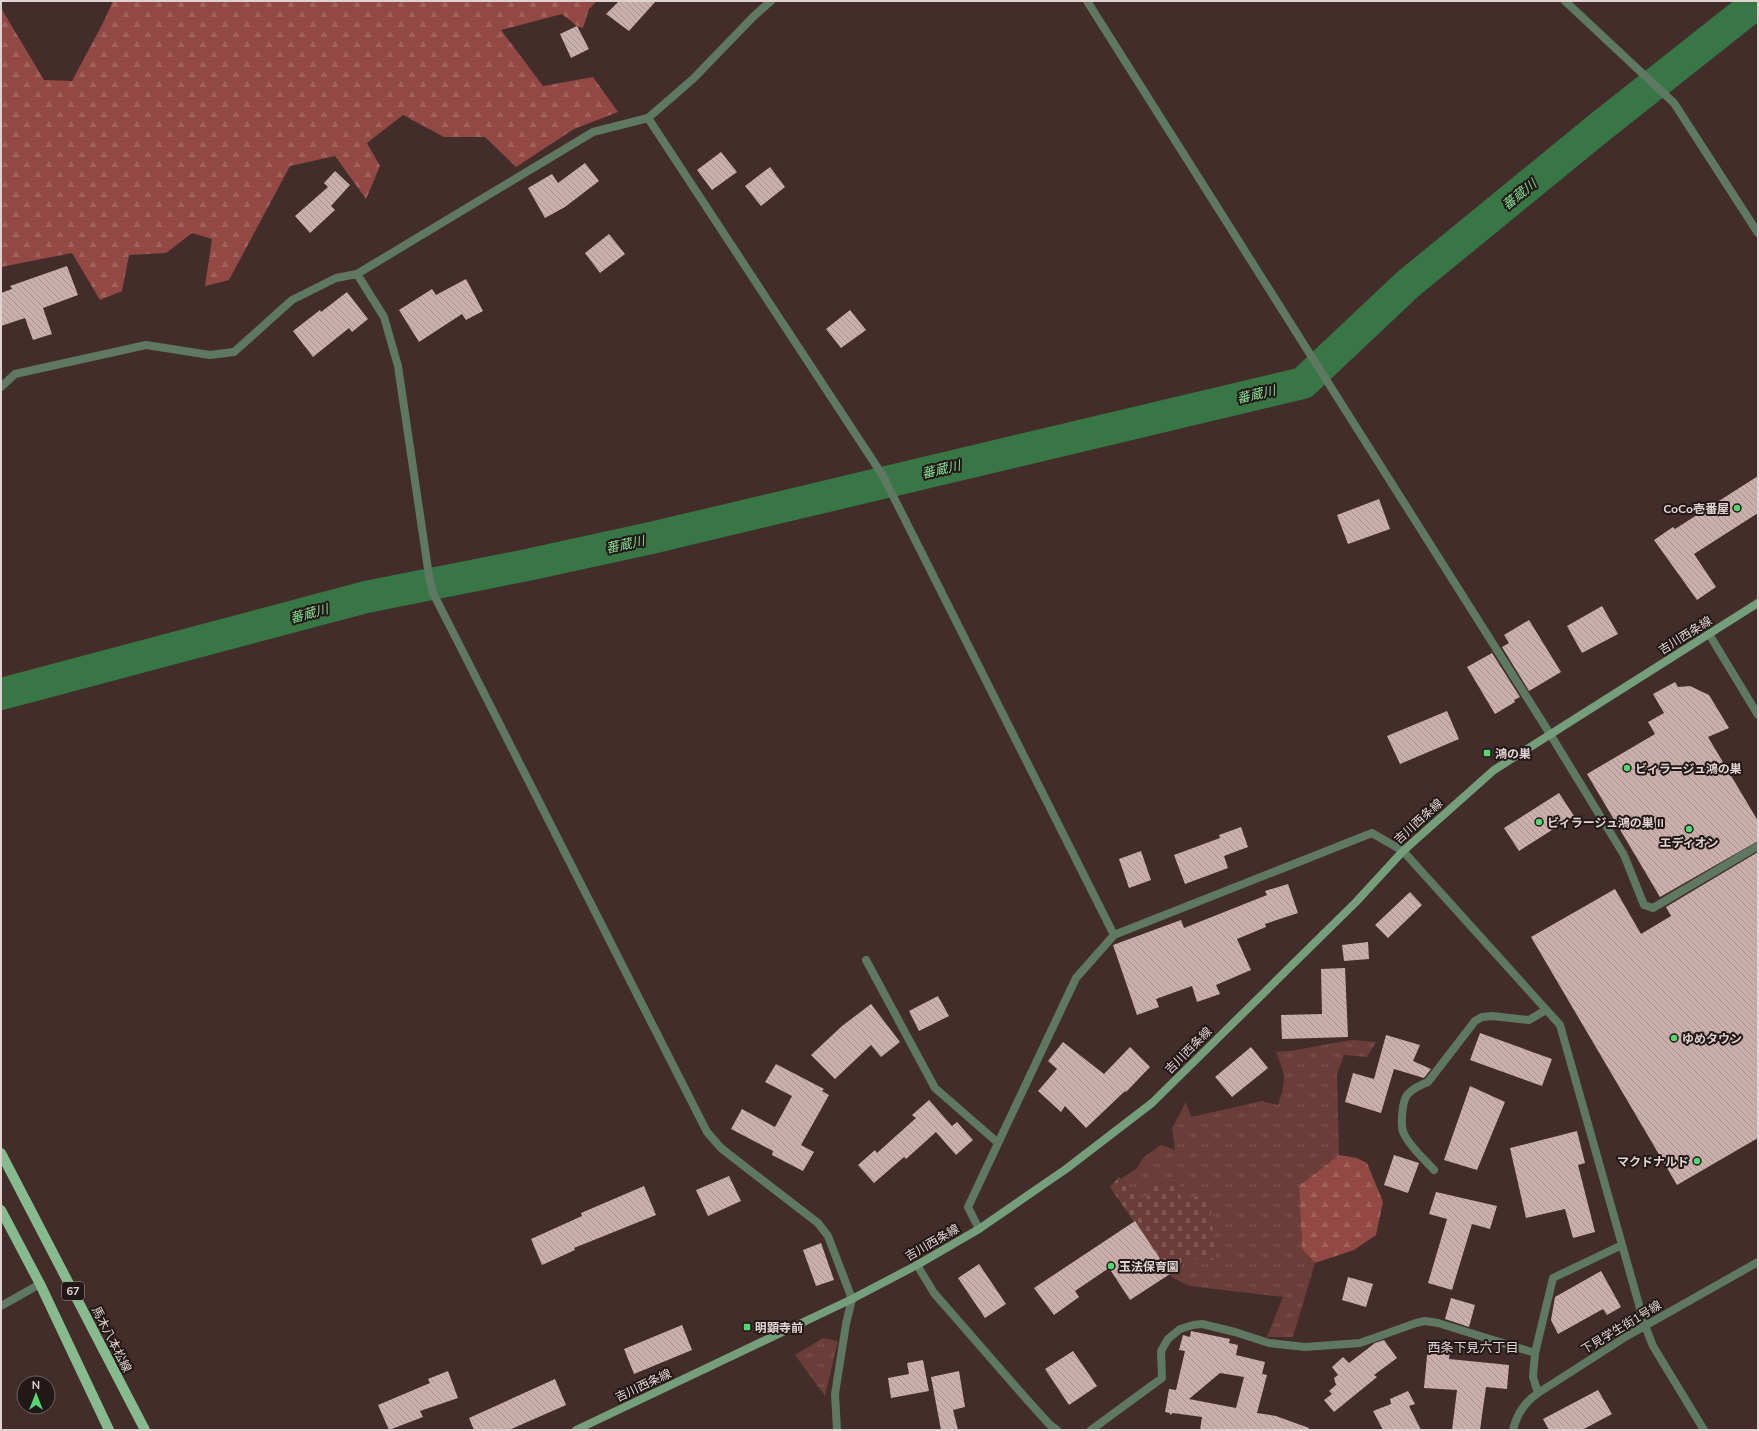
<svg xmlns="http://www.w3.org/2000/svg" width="1759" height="1431" font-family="Mulish,'Noto Sans JP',sans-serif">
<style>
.grass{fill:url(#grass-tufts)}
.forest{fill:url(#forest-firs)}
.cemetery{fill:url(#cemetery-stones)}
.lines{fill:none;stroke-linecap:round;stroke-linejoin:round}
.river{stroke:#397645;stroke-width:32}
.building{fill:url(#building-back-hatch);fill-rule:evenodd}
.minor{stroke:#5e7862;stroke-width:8}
.tertiary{stroke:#5e7862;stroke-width:8}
.secondary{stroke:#759e7b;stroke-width:8}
.primary{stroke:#87bb8e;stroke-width:10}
.poi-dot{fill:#54d672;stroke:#221817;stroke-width:1.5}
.labels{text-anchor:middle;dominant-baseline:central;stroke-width:4;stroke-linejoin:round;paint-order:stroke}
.shield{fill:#221817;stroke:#a89b99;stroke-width:1}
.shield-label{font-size:11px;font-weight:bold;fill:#e1d3d1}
.poi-label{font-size:12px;font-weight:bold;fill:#e1d3d1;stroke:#221817;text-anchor:start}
.street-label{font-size:12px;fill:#e1d3d1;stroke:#221817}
.water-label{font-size:13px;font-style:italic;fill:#84d992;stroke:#221817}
.neighbourhood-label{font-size:13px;fill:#e1d3d1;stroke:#221817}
</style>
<defs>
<pattern id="grass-tufts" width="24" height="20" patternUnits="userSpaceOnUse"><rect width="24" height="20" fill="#6a3d38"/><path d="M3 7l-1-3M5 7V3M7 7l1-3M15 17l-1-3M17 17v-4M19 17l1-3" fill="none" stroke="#7f5854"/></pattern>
<pattern id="forest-firs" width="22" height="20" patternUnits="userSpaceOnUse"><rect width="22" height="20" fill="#924943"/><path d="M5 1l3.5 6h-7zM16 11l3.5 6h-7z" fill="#a1625d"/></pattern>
<pattern id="cemetery-stones" width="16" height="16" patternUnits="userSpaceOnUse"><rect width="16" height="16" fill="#6a3d38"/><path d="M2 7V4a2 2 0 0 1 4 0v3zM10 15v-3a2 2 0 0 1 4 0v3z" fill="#7f5854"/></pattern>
<pattern id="building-back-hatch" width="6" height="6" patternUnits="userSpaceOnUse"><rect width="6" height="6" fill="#caafac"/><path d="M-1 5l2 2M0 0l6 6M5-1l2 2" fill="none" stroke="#a89391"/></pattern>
</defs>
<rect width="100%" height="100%" fill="#422d2a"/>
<path class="grass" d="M1351,1040L1376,1042L1367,1057L1344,1055L1337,1074L1339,1155L1299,1186L1302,1249L1315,1263L1293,1337H1267L1283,1297L1190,1286L1173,1278C1176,1275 1179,1271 1181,1268C1187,1252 1181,1200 1178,1182L1153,1184L1150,1195L1141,1202L1121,1179L1137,1168L1143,1158L1161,1145L1175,1150L1172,1128L1186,1102L1191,1117L1262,1101L1278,1105C1286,1080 1286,1077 1276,1052L1290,1051Z
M823,1338L838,1341L825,1396L795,1355Z"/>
<path class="forest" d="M113,1H597L589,9L583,28L577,26L562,14L501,30L543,86L593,77L618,112L574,129L516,167L485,137H444L403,115L367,143L380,166L366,199L335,156L290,166L229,280L205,286L212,239L192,233L166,253L129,255L122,291L100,300L72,253L1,267V8L44,80L72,81L103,23Z
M1339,1155L1357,1158L1367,1163L1383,1202L1376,1235L1354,1250L1315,1263L1302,1249L1299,1186Z"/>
<path class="cemetery" d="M1119,1177L1141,1202L1150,1195L1152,1184L1178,1182L1181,1199L1210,1195L1215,1260L1183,1258L1180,1269L1173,1278L1110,1187Z"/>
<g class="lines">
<path class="river" d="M1,694L366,597L527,565L651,538L1303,383L1408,284L1600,127L1758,2"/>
</g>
<path class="building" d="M619,1H656L629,31L606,14Z
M577,26L589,49L571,58L560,34Z
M721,152L737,172L712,190L697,170Z
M585,163L599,181L565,207L545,218L528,188L552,174L558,183Z
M770,167L785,187L761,206L745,186Z
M335,171L350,185L331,206L335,210L310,233L295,216L328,187L324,183Z
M609,234L625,254L600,273L585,253Z
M67,266L78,295L43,308L52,334L33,340L25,318L1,326V293L12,289L10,286Z
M466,279L483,311L466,320L462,314L419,342L399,310L432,289L436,295Z
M347,292L368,319L352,332L349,328L313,357L293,331L320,310L321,312Z
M850,310L866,330L841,348L826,329Z
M1758,476V513L1694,554L1716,587L1697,600L1654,540L1673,527L1675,529Z
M1379,499L1390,529L1348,544L1337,515Z
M1602,606L1618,634L1582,653L1567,626Z
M1529,620L1561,672L1529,691L1502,647L1509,643L1504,635Z
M1492,653L1520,697L1514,700L1515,702L1495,714L1467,667Z
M1675,682L1678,687L1690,686L1709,695L1729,728L1708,737L1758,821V841L1660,897L1587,774L1655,734L1648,722L1664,713L1653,694Z
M1447,711L1459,739L1400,764L1387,736Z
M1559,793L1574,816L1519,851L1504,828Z
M1241,827L1248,847L1224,856L1228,868L1185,884L1174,855L1220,838L1219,835Z
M1141,851L1151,880L1129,888L1119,859Z
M1758,852V1138L1677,1185L1531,937L1615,889L1641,934L1671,916L1666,907Z
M1288,884L1298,913L1265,924L1266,927L1237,939L1251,970L1216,985L1220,994L1197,1002L1192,986L1156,999L1159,1007L1137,1015L1113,945L1181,920L1184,928L1267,895L1265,891Z
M1410,892L1422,905L1388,938L1375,925Z
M1368,942L1369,959L1344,961L1342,945Z
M1345,968L1348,1037L1282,1039L1281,1015L1322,1014L1321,969Z
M938,996L949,1016L919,1031L909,1011Z
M871,1004L900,1042L881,1057L871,1045L835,1079L811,1055L842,1026Z
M1480,1033L1552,1059L1542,1086L1470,1060Z
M1386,1035L1420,1045L1413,1061L1431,1069L1424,1078L1394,1069L1381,1113L1345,1102L1353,1073L1374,1079Z
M1063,1042L1104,1074L1130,1047L1150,1067L1126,1092L1125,1091L1086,1128L1065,1106L1061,1112L1038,1091L1057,1069L1048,1061Z
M1251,1047L1268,1068L1232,1097L1215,1077Z
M776,1064L824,1089L822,1091L829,1095L801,1145L814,1152L803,1171L772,1155L773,1151L731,1129L742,1109L775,1127L792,1096L765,1082Z
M1470,1086L1505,1102L1477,1170L1444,1160Z
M929,1100L952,1126L957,1122L973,1140L956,1155L936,1132L906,1159L904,1157L874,1183L858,1165L875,1150L877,1153L916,1118L912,1115Z
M1577,1131L1585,1163L1578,1165L1595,1232L1573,1238L1565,1209L1526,1218L1510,1148Z
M1394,1155L1419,1163L1408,1193L1384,1185Z
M729,1176L741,1201L708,1216L696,1190Z
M644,1186L656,1215L574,1248L575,1250L542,1265L531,1239L582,1216L581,1213Z
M1436,1192L1497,1206L1490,1229L1472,1224L1452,1290L1428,1283L1447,1219L1429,1214Z
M1135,1221L1170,1274L1130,1300L1109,1268L1075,1291L1079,1297L1054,1315L1034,1288Z
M821,1243L834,1280L816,1286L803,1250Z
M979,1264L1006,1304L985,1318L958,1278Z
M1601,1271L1621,1307L1607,1315L1603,1309L1558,1334L1551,1320L1555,1297Z
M1348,1277L1373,1284L1366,1307L1342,1300Z
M1451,1298L1475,1305L1469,1327L1445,1319Z
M682,1325L692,1350L634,1374L624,1349Z
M1191,1331L1230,1339L1229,1343L1238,1345L1236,1355L1265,1362L1262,1374L1267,1375L1257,1413L1276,1416L1309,1428V1430H1200L1202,1417L1173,1413L1170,1415V1413L1165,1412L1169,1389L1176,1390L1185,1351L1179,1350L1183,1335L1190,1337ZM1220,1373L1244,1377L1236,1408L1189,1399Z
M1384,1340L1397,1358L1374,1375L1377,1377L1334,1412L1324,1400L1332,1394L1329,1391L1336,1385L1334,1378L1338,1375L1332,1367L1343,1357L1349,1363L1375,1343Z
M1428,1345L1450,1347L1449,1359L1509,1365L1507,1389L1486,1387L1480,1430H1452L1457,1390L1424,1388Z
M1073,1351L1097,1386L1069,1405L1045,1369Z
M923,1360L929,1391L891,1398L888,1378L909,1374L907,1363Z
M448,1371L458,1398L420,1411L423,1417L389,1430L378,1405L430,1383L428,1379Z
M959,1371L965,1407L953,1410L958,1430H941L931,1377Z
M555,1379L566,1405L509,1430H474L469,1418Z
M1598,1390L1612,1414L1582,1430H1549L1543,1419Z
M1408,1391L1415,1404L1409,1406L1421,1430H1383L1373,1411L1391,1404L1390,1399Z"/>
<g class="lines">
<path class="minor" d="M1087,1L1550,734L1624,855L1644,905L1653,908L1758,846
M1565,1L1674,103L1758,233
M648,118L883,476L1114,935
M357,274L384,317L398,366L429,576L433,593L707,1132L721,1148L744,1166L818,1223L828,1236L852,1299L846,1324L835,1394L837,1430
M1,387L15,374L146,345L210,355L234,352L292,300L336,278L357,274L593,132L648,118L693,79L754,16L771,1
M866,960L935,1088L997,1142
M1434,1170C1424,1159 1411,1148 1404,1134C1400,1127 1402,1102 1407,1095C1413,1088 1420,1085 1428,1082L1475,1021L1482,1017L1492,1016L1529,1020L1546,1010
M979,1229L968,1207L1076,978L1114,935L1372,833L1403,851L1560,1025L1645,1326L1653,1346L1704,1430
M917,1265L934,1293L1022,1394L1049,1424L1057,1430
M1,1306L40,1284
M1535,1353L1553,1278L1622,1245
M1091,1430L1162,1378L1161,1351L1168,1339L1180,1329L1193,1325L1202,1324L1235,1332L1269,1343L1305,1347L1360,1343L1416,1323L1425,1321L1438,1323L1535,1353L1533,1377L1538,1393
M1513,1430C1517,1414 1524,1403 1538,1393L1627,1336L1758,1262"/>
<path class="tertiary" d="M1709,634L1758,715"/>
<path class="secondary" d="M576,1430L852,1299L917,1265L979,1229L1066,1169L1152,1103L1356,902L1403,851L1494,770L1758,603"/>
<path class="primary" d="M1,1153L145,1430
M1,1210L40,1284L109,1430"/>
</g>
<g class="poi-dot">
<circle cx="1737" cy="508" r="4"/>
<rect x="1483" y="749" width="8" height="8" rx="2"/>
<circle cx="1627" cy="768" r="4"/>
<circle cx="1539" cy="822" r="4"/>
<circle cx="1689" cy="829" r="4"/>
<circle cx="1674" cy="1038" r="4"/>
<circle cx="1697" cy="1161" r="4"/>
<circle cx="1111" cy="1266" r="4"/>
<rect x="743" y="1323" width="8" height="8" rx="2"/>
</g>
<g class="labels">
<rect class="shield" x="62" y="1282" width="22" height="18" rx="3"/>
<g class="shield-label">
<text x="73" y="1291">67</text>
</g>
<g class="poi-label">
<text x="1729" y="508" text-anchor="end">CoCo壱番屋</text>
<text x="1495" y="753">鴻の巣</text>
<text x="1635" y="768">ビィラージュ鴻の巣</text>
<text x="1547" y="822">ビィラージュ鴻の巣 II</text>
<text x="1689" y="842" text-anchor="middle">エディオン</text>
<text x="1682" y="1038">ゆめタウン</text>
<text x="1689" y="1161" text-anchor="end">マクドナルド</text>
<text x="1119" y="1266">玉法保育園</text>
<text x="755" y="1327">明顕寺前</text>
</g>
<g class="street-label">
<text transform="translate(1685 635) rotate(-32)">吉川西条線</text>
<text transform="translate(1418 821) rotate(-42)">吉川西条線</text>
<text transform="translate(1188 1050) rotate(-45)">吉川西条線</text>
<text transform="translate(932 1242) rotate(-30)">吉川西条線</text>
<text transform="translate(1621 1327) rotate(-31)">下見学生街1号線</text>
<text transform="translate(112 1339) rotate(63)">馬木八本松線</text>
<text transform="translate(643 1385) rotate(-25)">吉川西条線</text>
</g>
<g class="water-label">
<text transform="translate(1519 194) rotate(-39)">蕃蔵川</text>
<text transform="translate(1256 394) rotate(-13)">蕃蔵川</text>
<text transform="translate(941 469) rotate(-13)">蕃蔵川</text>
<text transform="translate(625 544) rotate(-12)">蕃蔵川</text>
<text transform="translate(309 613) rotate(-15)">蕃蔵川</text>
</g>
<g class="neighbourhood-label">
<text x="1473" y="1347">西条下見六丁目</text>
</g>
</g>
<rect width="1759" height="1431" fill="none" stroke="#e1d3d1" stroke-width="4"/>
<g transform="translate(36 1395)"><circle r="19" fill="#221817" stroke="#6e6361"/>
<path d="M0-3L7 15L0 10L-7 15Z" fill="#54d672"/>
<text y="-6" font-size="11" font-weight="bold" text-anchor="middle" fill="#e1d3d1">N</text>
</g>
</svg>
